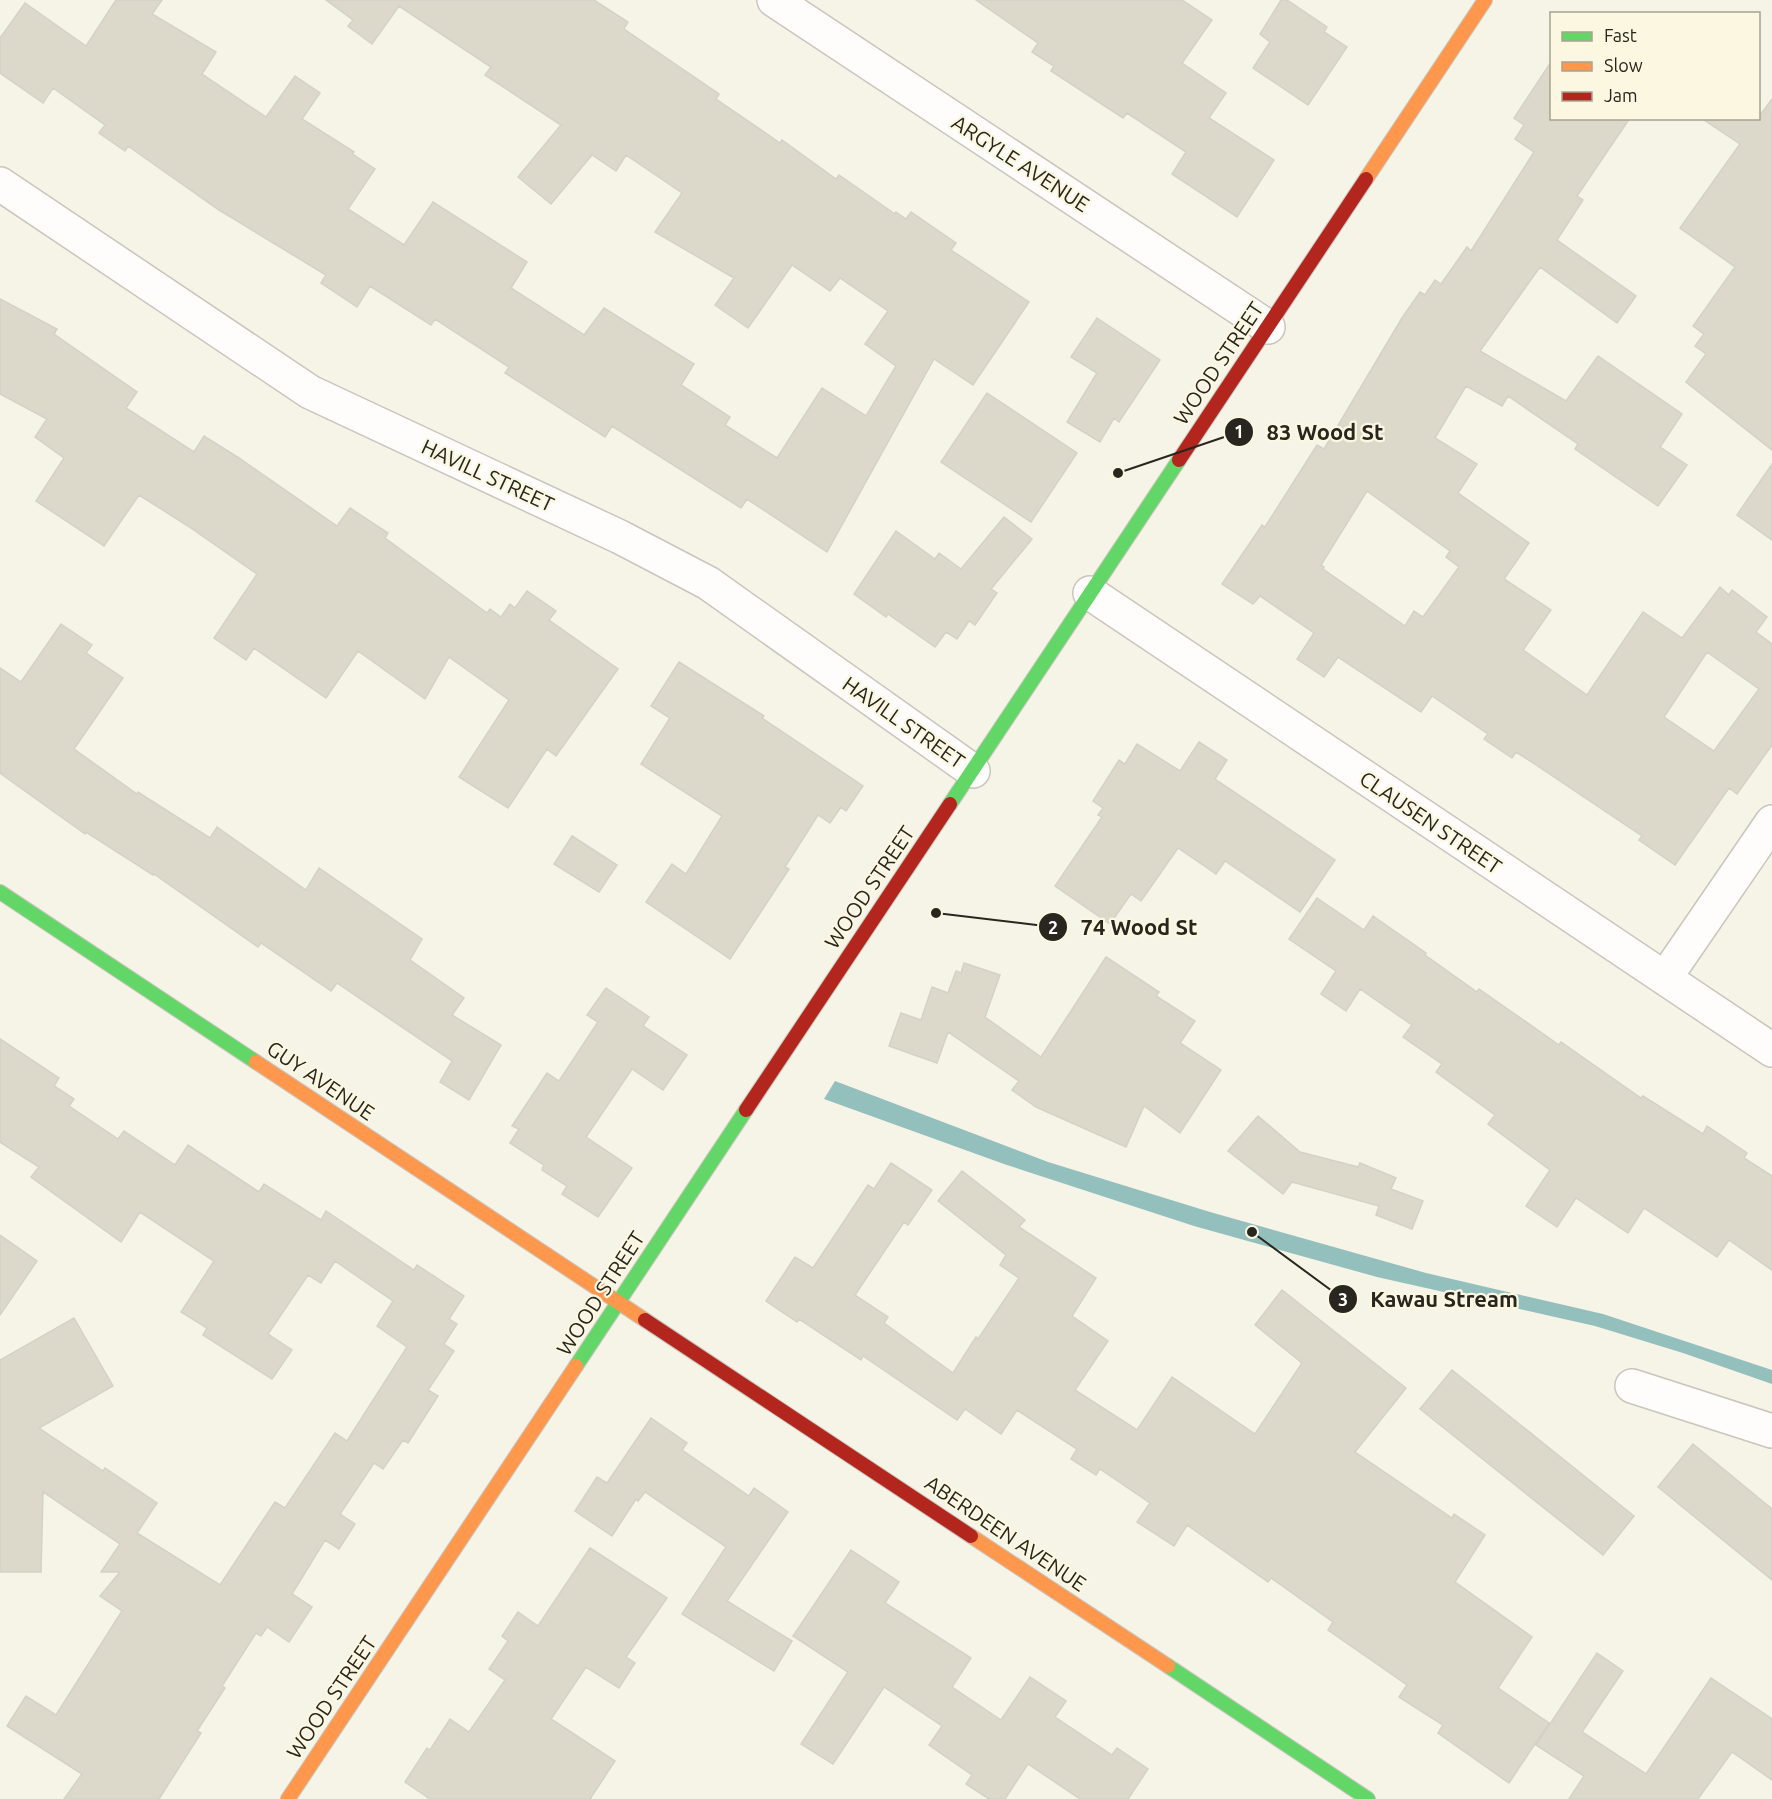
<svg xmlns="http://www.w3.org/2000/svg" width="1772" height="1799" font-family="Ubuntu,sans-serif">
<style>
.water{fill:#93bfbc}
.building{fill:#ddd9ca;stroke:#d4d1c8;stroke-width:1.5;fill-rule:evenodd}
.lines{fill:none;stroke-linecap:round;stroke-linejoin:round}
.street-casing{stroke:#c8c6bd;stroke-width:36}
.fast-casing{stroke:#c8c6bd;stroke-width:16}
.slow-casing{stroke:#c8c6bd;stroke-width:16}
.jam-casing{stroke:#c8c6bd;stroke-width:16}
.street{stroke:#fefdfb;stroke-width:33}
.fast{stroke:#63d668;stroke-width:14}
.slow{stroke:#ff974d;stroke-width:14}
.jam{stroke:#b3261e;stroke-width:14}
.labels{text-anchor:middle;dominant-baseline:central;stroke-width:4.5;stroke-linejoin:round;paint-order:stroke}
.street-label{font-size:21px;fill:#28261e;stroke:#fcf7e1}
.leader{fill:none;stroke:#28261e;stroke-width:2}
.callout-dot{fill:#28261e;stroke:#fcf7e1;stroke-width:2}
.mark-label{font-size:18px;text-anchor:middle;font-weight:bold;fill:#fff}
.callout-label{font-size:22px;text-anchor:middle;font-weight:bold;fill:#28261e;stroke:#fcf7e1;stroke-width:4.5;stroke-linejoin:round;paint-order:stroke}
</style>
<rect width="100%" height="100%" fill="#f6f3e7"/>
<path class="water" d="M835,1081L1048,1162L1210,1212L1426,1273L1603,1314L1772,1370V1384L1683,1353L1595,1326L1377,1277L1194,1226L1004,1164L824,1099Z"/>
<path class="building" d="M116,0H162L152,14L216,52L202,74L266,117L295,76L320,93L302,119L354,152L352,154L375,169L348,209L404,245L433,202L527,262L511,288L584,335L604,308L694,364L681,385L730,417L725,425L777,458L822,388L866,416L896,366L865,344L888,311L840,278L830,291L792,265L748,328L715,305L734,278L655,232L682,193L626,155L616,171L592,155L551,204L518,177L561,125L485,75L491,67L399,6L372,44L348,26L353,20L326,0H594L628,22L624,29L719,94L716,99L780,143L782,140L836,179L839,175L895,214L896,212L906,219L911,212L956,243L951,250L1029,302L973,385L934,359L827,552L747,499L741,508L612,426L605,437L505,373L509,367L435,319L431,325L370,286L357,307L321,283L326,275L219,210L128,146L125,151L99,133L105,125L53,88L43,103L0,73V38L25,3L86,46Z
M976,0H1182L1212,20L1182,63L1226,93L1209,118L1274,160L1237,217L1172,174L1186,152L1127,113L1123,118L1051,71L1054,66L1032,52L1038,43Z
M1281,0H1287L1327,27L1324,32L1347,47L1308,105L1253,68L1270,42L1260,34Z
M1551,62V118H1630L1577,196L1583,200L1557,240L1636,296L1617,323L1540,267L1480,351L1566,401L1598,356L1682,414L1660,447L1687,465L1658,506L1575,449L1578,444L1508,396L1502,406L1466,386L1435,438L1477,464L1458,493L1529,543L1504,579L1551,610L1523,650L1587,695L1643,612L1682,638L1720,587L1729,595L1732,590L1767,617L1756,632L1772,644V745L1737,794L1729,788L1675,865L1639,840L1642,836L1533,763L1516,752L1512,758L1484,739L1488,734L1432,696L1421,712L1338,657L1324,677L1297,659L1314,633L1260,596L1253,604L1222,584L1262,525L1265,527L1317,445L1324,449L1402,318L1420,292L1425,295L1435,280L1441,284L1467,247L1471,251L1534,152L1515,139L1524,125L1514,118ZM1367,491L1450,551L1446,557L1459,567L1423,617L1414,611L1405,626L1323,569L1324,567L1321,565ZM1707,652L1759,689L1714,751L1664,717Z
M1772,99V450L1686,382L1706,354L1695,346L1704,334L1693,326L1735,267L1680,228L1740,144L1701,118H1758Z
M0,299L57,329L54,334L137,392L126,408L194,452L204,436L239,458L337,526L350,508L388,533L385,538L487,613L490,609L501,617L510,604L515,608L527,591L556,611L549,620L618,669L556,756L547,749L508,808L459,777L509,700L449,657L425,699L358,651L326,698L254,648L246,660L214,638L257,574L188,526L139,495L104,546L36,501L64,458L35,437L47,419L0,394Z
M1097,318L1160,360L1119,422L1114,418L1100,442L1067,422L1097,373L1071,357Z
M987,393L1077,453L1031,522L941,462Z
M1772,464V540L1737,515Z
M1004,517L1032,539L991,589L997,593L975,625L969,621L957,639L946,632L935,647L888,614L886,617L854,594L896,531L935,559L939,553L961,569Z
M61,624L92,645L86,653L123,678L74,749L137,794L138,792L210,838L217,827L306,890L319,868L422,939L410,960L464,998L452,1015L501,1045L469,1100L440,1082L452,1061L337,983L331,991L261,943L258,947L154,874L153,875L86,832L85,834L0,773V668L21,682Z
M679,662L764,716L762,718L863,786L846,811L841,807L830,823L818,815L785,867L789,869L730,959L646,902L672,864L686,874L722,816L641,764L670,718L651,706Z
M1199,742L1227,760L1215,779L1335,860L1300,912L1225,861L1216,874L1178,848L1141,901L1131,894L1110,924L1055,886L1102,817L1098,815L1103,808L1093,801L1119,760L1125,764L1137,744L1180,771Z
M572,836L617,865L599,892L554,864Z
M1317,898L1364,930L1373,916L1426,953L1425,955L1477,992L1479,989L1559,1045L1561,1042L1641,1098L1643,1096L1703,1134L1707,1126L1747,1153L1744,1158L1772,1176V1270L1729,1240L1717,1257L1644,1208L1628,1233L1576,1198L1557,1227L1526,1206L1550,1170L1488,1124L1495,1115L1436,1072L1442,1064L1403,1037L1412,1025L1360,989L1346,1011L1321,994L1336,971L1289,939Z
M1106,957L1159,992L1156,996L1195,1021L1180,1043L1221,1070L1180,1133L1144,1106L1126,1147L1036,1107L1012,1090L1019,1081L948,1032L937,1063L889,1046L901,1013L921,1020L932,987L948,993L956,971L961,973L964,963L1000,975L985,1017L1041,1057Z
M606,988L649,1017L643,1026L687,1055L663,1090L632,1069L586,1137L632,1168L598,1217L562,1194L567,1186L542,1170L544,1165L510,1143L519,1129L512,1126L547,1073L559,1081L598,1022L587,1015Z
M0,1039L59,1078L54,1086L74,1099L69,1106L118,1139L124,1131L175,1165L188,1145L259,1192L264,1184L321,1220L326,1211L414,1270L417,1265L464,1296L449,1319L457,1324L444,1344L454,1351L428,1390L438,1396L408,1443L403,1440L383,1469L374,1463L340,1514L355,1524L339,1549L325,1540L292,1594L312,1607L289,1642L267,1627L261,1636L256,1633L222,1686L225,1688L197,1731L201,1733L159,1799H64L82,1774L7,1726L26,1696L56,1715L122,1611L100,1596L120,1572H101L120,1544L43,1492L41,1572H0V1360L74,1318L113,1386L39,1428L103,1471L105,1468L157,1503L137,1533L220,1585L275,1502L285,1508L335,1433L347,1441L407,1347L377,1326L393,1301L335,1261L321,1283L308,1275L268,1334L292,1350L272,1379L203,1335L207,1328L181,1312L214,1261L140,1212L121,1242L31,1177L39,1167L0,1142Z
M1258,1116L1300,1152L1358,1167L1360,1163L1396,1178L1391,1189L1423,1201L1412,1229L1376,1215L1379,1206L1292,1182L1283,1194L1228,1151Z
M891,1163L932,1190L908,1225L904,1222L855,1295L888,1317L884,1323L953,1373L976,1337L978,1339L1019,1278L1000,1265L1006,1255L938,1201L962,1171L1025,1220L1019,1227L1096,1278L1072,1316L1108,1341L1075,1390L1137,1430L1172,1377L1255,1434L1302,1363L1255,1325L1282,1290L1406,1388L1355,1452L1452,1518L1454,1514L1485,1535L1455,1582L1532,1637L1498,1688L1549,1723L1509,1783L1438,1733L1443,1725L1399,1697L1407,1685L1328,1630L1333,1622L1271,1578L1268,1582L1187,1525L1174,1546L1137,1522L1150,1503L1100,1469L1096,1475L1071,1459L1077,1449L1017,1410L1001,1434L965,1409L957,1420L863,1356L861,1360L799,1319L797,1322L766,1301L795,1257L813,1268L868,1185L874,1189Z
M0,1235L37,1261L0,1315Z
M1452,1370L1634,1516L1603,1555L1420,1409Z
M651,1418L687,1443L682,1450L749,1496L754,1488L788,1512L727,1601L792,1641L774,1671L682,1614L726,1547L645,1492L638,1501L636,1499L612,1536L575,1511L597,1477L607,1483Z
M1693,1444L1772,1509V1580L1658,1487Z
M590,1548L667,1598L626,1657L635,1663L619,1688L586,1667L551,1719L615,1761L590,1799H430L405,1782L427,1748L430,1750L450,1719L469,1732L505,1680L489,1669L508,1641L502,1636L518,1612L538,1626Z
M851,1550L899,1582L885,1603L971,1658L952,1687L1001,1720L1030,1677L1066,1701L1055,1717L1112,1755L1117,1748L1148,1769L1128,1799H1080L1028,1764L1005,1799H989L966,1784L972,1775L929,1745L942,1726L884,1687L833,1764L801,1744L848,1672L793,1636Z
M1597,1653L1623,1671L1582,1732L1646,1774L1711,1678L1772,1719V1780L1732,1752L1698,1799H1569L1584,1776L1536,1745Z"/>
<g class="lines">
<g class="street-casing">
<path id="street" d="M774,0L1268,327
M0,184L310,392L620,537L708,583L973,771
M1090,593L1772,1050
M1665,978L1772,822
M1632,1386L1772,1431"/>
</g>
<g class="fast-casing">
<path id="fast" d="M950,804L1179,460
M0,892L256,1062
M576,1366L746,1110
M1168,1666L1368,1799"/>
</g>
<g class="slow-casing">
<path id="slow" d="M1366,179L1485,0
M256,1062L645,1320
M971,1536L1168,1666
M288,1799L576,1366"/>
</g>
<g class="jam-casing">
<path id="jam" d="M1179,460L1366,179
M746,1110L950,804
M645,1320L971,1536"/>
</g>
<use href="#street" class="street"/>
<use href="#fast" class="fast"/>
<use href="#slow" class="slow"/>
<use href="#jam" class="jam"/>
</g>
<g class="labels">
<g class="street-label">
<text transform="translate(1021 163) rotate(33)">ARGYLE AVENUE</text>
<text transform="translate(1218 363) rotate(-56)">WOOD STREET</text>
<text transform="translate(488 475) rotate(25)">HAVILL STREET</text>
<text transform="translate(904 722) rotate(35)">HAVILL STREET</text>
<text transform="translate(1431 822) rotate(34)">CLAUSEN STREET</text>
<text transform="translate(869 887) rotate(-56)">WOOD STREET</text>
<text transform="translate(321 1080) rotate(34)">GUY AVENUE</text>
<text transform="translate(600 1293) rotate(-57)">WOOD STREET</text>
<text transform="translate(1006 1533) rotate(34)">ABERDEEN AVENUE</text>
<text transform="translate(331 1697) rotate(-56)">WOOD STREET</text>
</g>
</g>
<path class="leader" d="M1118 473L1239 432M936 913L1053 927M1252 1232L1343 1299"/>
<g class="callout-dot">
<circle cx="1118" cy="473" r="6"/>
<circle cx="936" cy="913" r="6"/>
<circle cx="1252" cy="1232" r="6"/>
<circle cx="1239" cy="432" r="15"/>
<circle cx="1053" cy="927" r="15"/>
<circle cx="1343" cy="1299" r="15"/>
</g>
<g class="mark-label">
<text x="1239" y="438">1</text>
<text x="1053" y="934">2</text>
<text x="1343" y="1306">3</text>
</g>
<g class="callout-label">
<text x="1325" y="440">83 Wood St</text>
<text x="1139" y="935">74 Wood St</text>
<text x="1444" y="1307">Kawau Stream</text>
</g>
<rect x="1550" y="12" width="210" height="108" fill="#fcf7e1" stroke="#a7a393" stroke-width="1.5"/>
<rect x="1562" y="32" width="30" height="9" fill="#63d668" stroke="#a7a393" stroke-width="1.5"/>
<text x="1604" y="42" font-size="18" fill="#28261e">Fast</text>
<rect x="1562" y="62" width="30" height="9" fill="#ff974d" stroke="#a7a393" stroke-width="1.5"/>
<text x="1604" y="72" font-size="18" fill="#28261e">Slow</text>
<rect x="1562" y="92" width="30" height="9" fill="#b3261e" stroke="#a7a393" stroke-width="1.5"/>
<text x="1604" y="102" font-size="18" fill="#28261e">Jam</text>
</svg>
